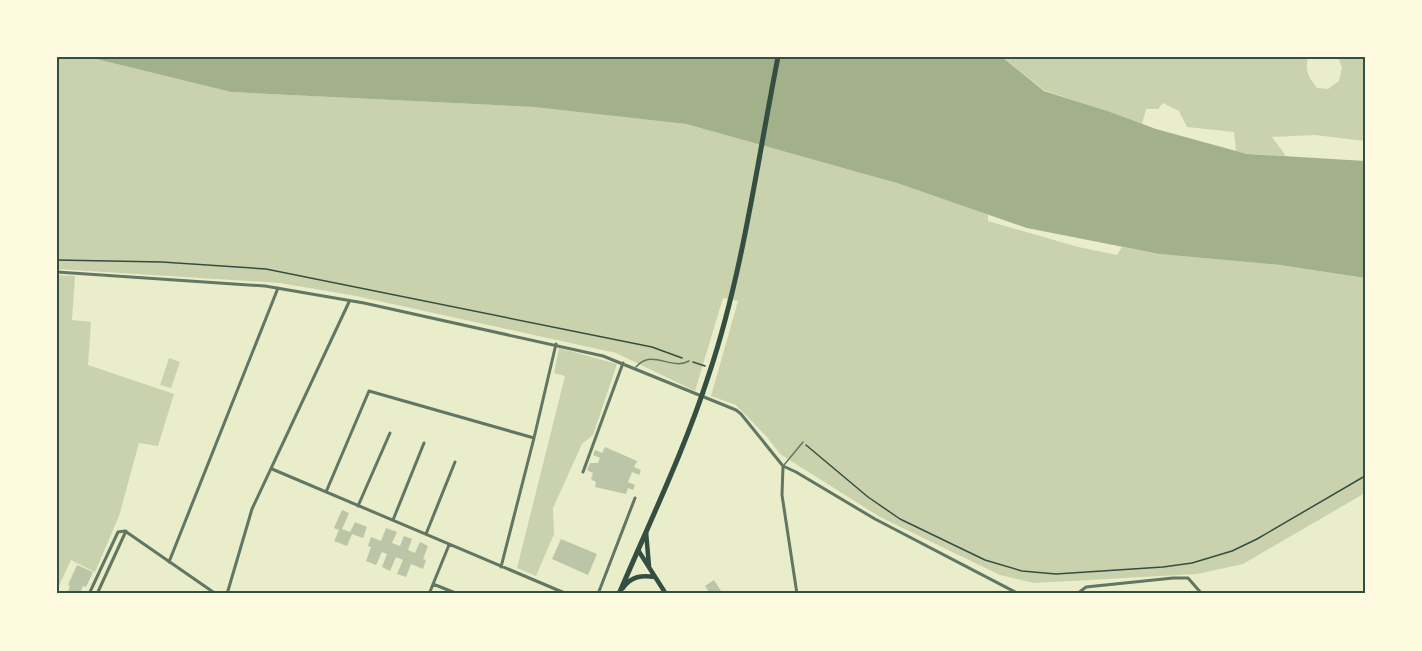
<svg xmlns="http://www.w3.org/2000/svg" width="1422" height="651" font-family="Raleway,sans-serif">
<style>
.green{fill:#cad2ad}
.water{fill:#a3b18a}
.building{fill:#bcc5a7}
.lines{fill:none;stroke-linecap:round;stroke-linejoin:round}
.path{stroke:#344e41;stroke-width:1.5}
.service{stroke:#617663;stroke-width:1.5}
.minor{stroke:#617663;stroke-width:3}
.secondary{stroke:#344e41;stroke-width:4.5}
.primary{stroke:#344e41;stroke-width:5}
.neatline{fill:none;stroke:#344e41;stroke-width:2}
</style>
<rect width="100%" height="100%" fill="#e9edc9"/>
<path class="green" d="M57,57H88L231,92L533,107L686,124L900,184L988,214V221L1078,247L1117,255L1122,247L1159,254L1280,265L1365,278V493L1243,564L1197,574L1034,583L1000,575L880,517L780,454L767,437L736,405L711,396L738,301L723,298L695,391L616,353L356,296L280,283L57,269Z
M1002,57H1308C1305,72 1308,76 1317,88L1328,89L1339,81L1342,68L1338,57H1365V141L1315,135L1272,137L1286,156L1247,154L1236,151L1234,132L1187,127L1179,111L1163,103L1158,109H1146L1142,124L1044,90Z
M57,275L75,276L72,320L91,322L88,365L174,394L158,446L139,443L119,516L95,572L71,560L57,590Z
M559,348L617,364L593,435L582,444L553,508L554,534L536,576L517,568L565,376L554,373Z
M169,358L180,362L171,388L160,385Z"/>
<path class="water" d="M88,57H1002L1044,91L1110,112L1156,129L1247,154L1365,161V278L1280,265L1159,254L1027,228L900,184L686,124L533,107L231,92Z"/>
<path class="building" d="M605,447L637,461L634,467L641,470L639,475L632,472L628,482L635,485L633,490L628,488L626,494L595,487L596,482L591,479L593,473L587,470L590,463H598L600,458L593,455L595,450L602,453Z
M342,510L349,513L342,529L350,532L355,522L367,527L363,538L352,534L347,546L334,541L339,530L334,528Z
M386,528L397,532L392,543L400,546L404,536L412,539L408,550L415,553L420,542L428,546L423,559L426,560L423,569L411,564L406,577L397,574L403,560L396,557L390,571L382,567L387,554L382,552L376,565L366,561L371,547L368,546L371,537L381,541Z
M561,539L597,554L588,575L552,559Z
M77,565L93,572L86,587L83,586L80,594H67L70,586L68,585Z
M714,580L723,594H710L705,586Z"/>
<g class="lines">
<path class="path" d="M57,260L162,262L266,269L652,347L682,358
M693,362L705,366
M806,445L868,497L900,519L985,560L1022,571L1056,574L1163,567L1192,563L1232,551L1257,539L1365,476"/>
<path class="service" d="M636,367C652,348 671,371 689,361
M784,465L803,442"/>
<path class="minor" d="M57,272L265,286L364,303L603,356L736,410L741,414L783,466L796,472L875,519L1019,594
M783,466L782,495L797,594
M272,469L567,594
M583,472L623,363
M326,492L369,391L534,438
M358,506L390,433
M393,520L424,443
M426,534L455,462
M169,562L278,288
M501,567L534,438L556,344
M433,584L458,594
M89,594L118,532L125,531L216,594
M97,594L126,531
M227,594L252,509L349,302
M429,594L449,545
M598,594L635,498
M1077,594L1086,587L1173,578H1188L1202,594"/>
<path class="secondary" d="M646,532L649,566
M638,550L666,594
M623,588C631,576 642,575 655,577"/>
<path class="primary" d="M619,594C650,521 685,449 709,374C743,272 757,163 778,57"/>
</g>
<rect width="1422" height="651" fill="none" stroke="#fefae0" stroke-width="117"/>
<rect x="58" y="58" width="1306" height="534" class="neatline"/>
</svg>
